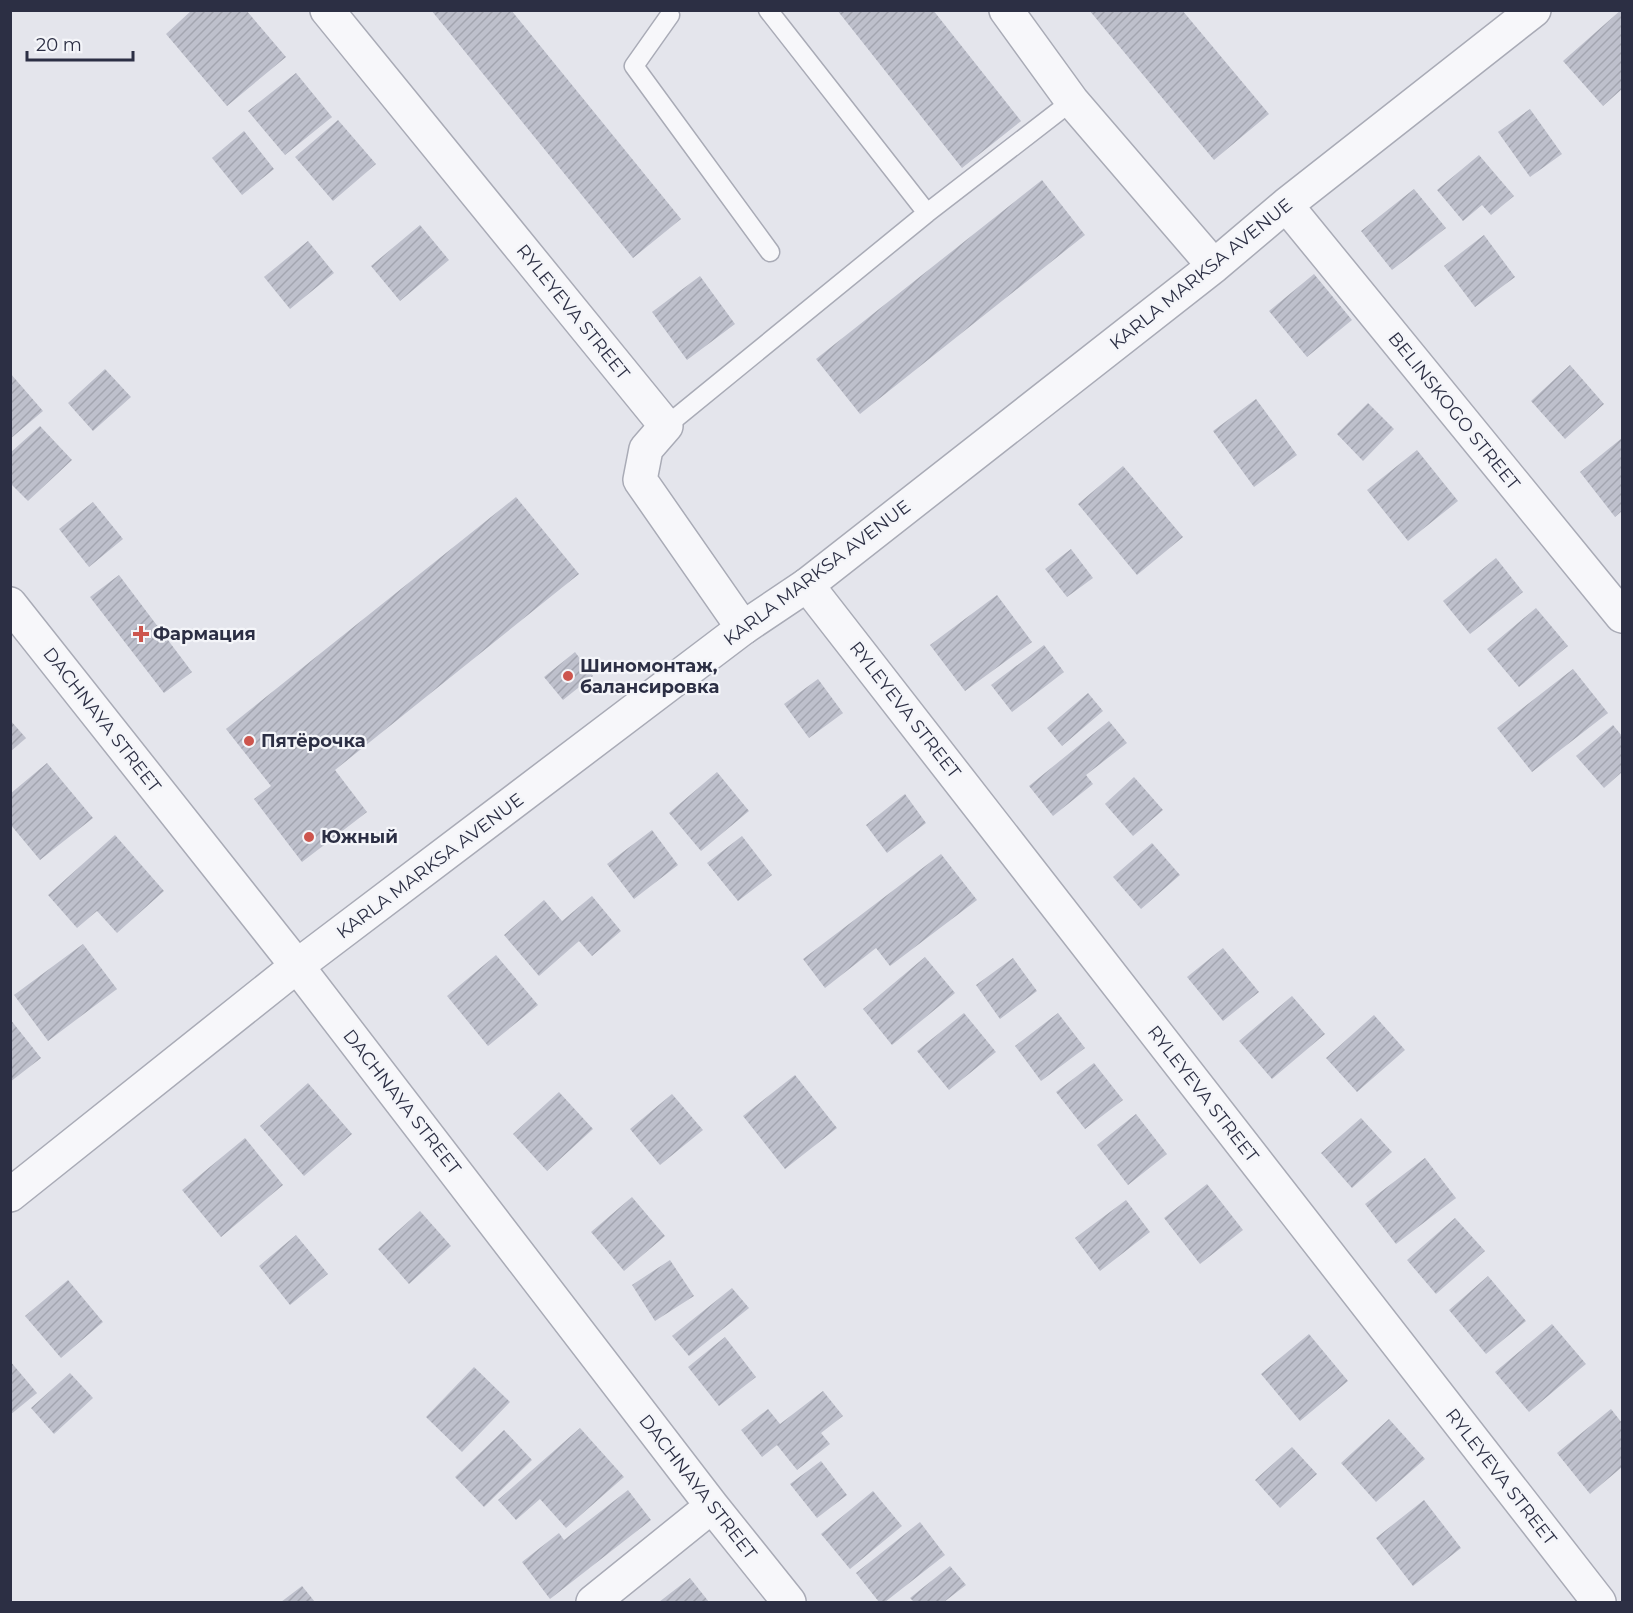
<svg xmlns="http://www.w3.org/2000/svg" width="1633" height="1613" font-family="Montserrat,sans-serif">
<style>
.building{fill:url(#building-hatch)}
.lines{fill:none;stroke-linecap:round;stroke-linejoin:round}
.service-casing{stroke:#a9abb6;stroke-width:21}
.minor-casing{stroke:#a9abb6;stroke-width:36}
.tertiary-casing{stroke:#a9abb6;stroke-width:36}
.service{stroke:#f7f7fa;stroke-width:18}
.minor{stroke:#f7f7fa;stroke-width:33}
.tertiary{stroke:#f7f7fa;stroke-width:33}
.poi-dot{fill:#cd554d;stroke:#f4f5f9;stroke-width:2}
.labels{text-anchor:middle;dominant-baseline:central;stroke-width:4.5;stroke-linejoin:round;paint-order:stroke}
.street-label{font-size:18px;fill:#2c2f44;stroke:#f4f5f9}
.poi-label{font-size:18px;font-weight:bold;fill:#2c2f44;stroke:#f4f5f9;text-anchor:start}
</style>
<defs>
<pattern id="building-hatch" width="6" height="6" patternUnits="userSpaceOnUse" patternTransform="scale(1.5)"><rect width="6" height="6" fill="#bec0cc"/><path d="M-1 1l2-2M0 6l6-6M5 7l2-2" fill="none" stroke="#a3a5b0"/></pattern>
</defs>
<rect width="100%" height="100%" fill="#e4e5ec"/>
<path class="building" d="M192,10H246L286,57L227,106L166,34Z
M431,10H511L681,219L633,258Z
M837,10H933L1021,121L962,168Z
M1089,10H1182L1269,114L1214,160Z
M1621,10L1622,89L1603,106L1563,61Z
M296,73L332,117L285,155L248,111Z
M1530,109L1562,154L1530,177L1498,132Z
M338,120L376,164L333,201L295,157Z
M244,131L274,169L242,195L212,158Z
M1479,155L1514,196L1491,215L1482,205L1463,221L1437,190Z
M1042,180L1085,235L860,414L816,359Z
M1414,189L1446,228L1392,270L1361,231Z
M420,225L449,260L400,301L371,266Z
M1484,235L1515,277L1475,307L1444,266Z
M308,241L334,273L290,309L264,277Z
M1314,274L1352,320L1307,357L1269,311Z
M700,276L735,324L687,360L652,312Z
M1570,365L1604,404L1565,439L1531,401Z
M105,369L131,397L93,431L68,403Z
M10,373L43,411L10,439Z
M1256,399L1297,455L1254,487L1213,431Z
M1368,403L1394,429L1363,461L1337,434Z
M40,426L72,460L28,501L10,483V453Z
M1622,438V511L1615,517L1580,472Z
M1417,450L1458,501L1408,541L1367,490Z
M1123,466L1183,537L1137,575L1078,504Z
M516,497L579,574L335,770L367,812L302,862L254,799L271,786L226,729Z
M93,502L123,539L89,567L59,529Z
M1071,549L1093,578L1067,597L1045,569Z
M1496,558L1523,592L1470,634L1443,601Z
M119,575L192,672L164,693L90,597Z
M997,595L1032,642L965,691L930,645Z
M1536,608L1568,646L1519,687L1487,649Z
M1044,645L1064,672L1012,712L991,685Z
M575,652L593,676L563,700L544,677Z
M1573,669L1608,713L1532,772L1497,728Z
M818,679L843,713L809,738L784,704Z
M1088,693L1103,711L1062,746L1047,728Z
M10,720L26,738L10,752Z
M1109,721L1127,743L1086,775L1093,784L1053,816L1029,786Z
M1613,725L1622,736V772L1604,788L1576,756Z
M47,763L93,818L40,860L10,824V794Z
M717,772L749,811L701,851L669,813Z
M1134,777L1163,810L1133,836L1105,804Z
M905,794L926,823L887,853L866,825Z
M652,830L678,865L634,899L607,864Z
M115,835L164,891L117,933L97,911L77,928L48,895Z
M742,836L772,875L738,901L707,863Z
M1152,843L1180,875L1141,909L1113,877Z
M941,854L977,900L890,966L876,948L825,988L803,959Z
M592,896L621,931L592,956L579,941L539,976L504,935L544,900L562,921Z
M83,944L117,989L48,1041L14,995Z
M1223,948L1259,992L1223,1021L1187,977Z
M496,955L538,1005L488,1046L447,996Z
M925,957L955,993L892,1045L863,1009Z
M1013,958L1037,991L1000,1019L976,985Z
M1292,996L1325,1034L1272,1079L1239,1041Z
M964,1013L996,1052L949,1090L917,1051Z
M1058,1013L1085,1048L1041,1081L1015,1046Z
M1374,1015L1405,1050L1357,1092L1326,1058Z
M10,1019L41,1058L10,1082Z
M1094,1063L1123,1100L1085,1129L1056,1092Z
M795,1075L837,1128L785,1169L743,1116Z
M308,1083L352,1134L304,1176L260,1126Z
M559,1092L593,1129L547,1171L513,1134Z
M672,1094L703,1130L660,1165L630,1129Z
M1136,1114L1167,1154L1128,1185L1097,1145Z
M1361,1118L1392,1152L1352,1188L1321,1153Z
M245,1138L283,1185L221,1237L182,1190Z
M1425,1158L1456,1198L1396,1244L1365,1204Z
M1207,1184L1243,1230L1200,1264L1164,1218Z
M632,1197L665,1236L624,1271L591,1232Z
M1126,1200L1150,1232L1100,1271L1075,1238Z
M420,1211L451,1246L409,1284L378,1249Z
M1455,1218L1485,1251L1436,1294L1407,1260Z
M296,1235L328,1274L290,1305L259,1266Z
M670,1260L694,1296L655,1321L632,1285Z
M1488,1276L1526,1321L1486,1354L1449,1310Z
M68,1280L103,1322L61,1358L25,1316Z
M732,1288L749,1308L689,1356L672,1336Z
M1552,1324L1586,1364L1529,1412L1495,1372Z
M1309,1334L1348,1381L1300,1421L1261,1374Z
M725,1337L756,1377L719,1406L688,1367Z
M10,1361L37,1393L10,1415Z
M474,1367L510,1402L462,1452L426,1417Z
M70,1373L93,1398L54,1434L31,1408Z
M823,1391L843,1416L821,1433L830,1444L797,1470L777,1445L762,1457L741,1430L768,1409L780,1424Z
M1611,1409L1622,1423V1467L1590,1494L1557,1453Z
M1389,1419L1425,1459L1376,1502L1341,1463Z
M580,1428L624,1477L566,1528L540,1499L516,1520L498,1500Z
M504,1430L532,1460L484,1507L455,1477Z
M1292,1447L1317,1474L1280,1508L1255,1480Z
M821,1461L847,1495L817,1518L790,1484Z
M628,1490L651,1520L550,1599L522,1562L559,1533L564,1540Z
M873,1491L902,1526L850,1569L821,1534Z
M1424,1500L1461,1548L1413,1586L1376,1538Z
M920,1522L945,1555L885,1602H879L856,1573Z
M950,1566L966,1585L944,1602H914L910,1598Z
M690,1578L709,1602H659Z
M302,1586L315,1602H281Z"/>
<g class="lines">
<g class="service-casing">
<path id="service" d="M768,10L927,213
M670,15L634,66L770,252
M666,426L927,213L1072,101"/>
</g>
<g class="minor-casing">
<path id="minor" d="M327,10L666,426L646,449L640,480L743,628
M1006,10L1072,101L1214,266
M1534,10L1286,205L1214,266L807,585L1599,1602
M1286,205L1622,616
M297,966L712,1506L789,1602
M593,1602L712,1506"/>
</g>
<g class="tertiary-casing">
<path id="tertiary" d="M10,604L297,966
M10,1195L297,966L743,628L807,585"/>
</g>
<use href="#service" class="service"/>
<use href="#minor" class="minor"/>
<use href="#tertiary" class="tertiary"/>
</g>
<g class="poi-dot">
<path d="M138 625h6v6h6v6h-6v6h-6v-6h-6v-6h6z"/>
<circle cx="568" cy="676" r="6"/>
<circle cx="249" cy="741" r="6"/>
<circle cx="309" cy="837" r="6"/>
</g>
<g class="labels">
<g class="street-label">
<text transform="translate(1201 274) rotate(-39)">KARLA MARKSA AVENUE</text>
<text transform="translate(573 312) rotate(51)">RYLEYEVA STREET</text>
<text transform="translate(1454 411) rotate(51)">BELINSKOGO STREET</text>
<text transform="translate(817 573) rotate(-37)">KARLA MARKSA AVENUE</text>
<text transform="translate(905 710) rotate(52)">RYLEYEVA STREET</text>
<text transform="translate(102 720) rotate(52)">DACHNAYA STREET</text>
<text transform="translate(430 866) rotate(-37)">KARLA MARKSA AVENUE</text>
<text transform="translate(1203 1094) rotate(52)">RYLEYEVA STREET</text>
<text transform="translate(402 1102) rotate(52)">DACHNAYA STREET</text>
<text transform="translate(1501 1477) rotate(52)">RYLEYEVA STREET</text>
<text transform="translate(698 1487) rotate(52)">DACHNAYA STREET</text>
</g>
<g class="poi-label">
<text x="153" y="634">Фармация</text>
<text x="580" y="666">Шиномонтаж,<tspan x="580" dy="21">балансировка</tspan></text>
<text x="261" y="741">Пятёрочка</text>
<text x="321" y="837">Южный</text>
</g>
</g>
<rect width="1633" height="1613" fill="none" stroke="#2c2f44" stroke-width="24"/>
<path d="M27 51v9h106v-9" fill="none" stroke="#2c2f44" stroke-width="3"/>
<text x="36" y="51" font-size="18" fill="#2c2f44" stroke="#f4f5f9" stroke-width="4.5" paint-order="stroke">20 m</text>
</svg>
